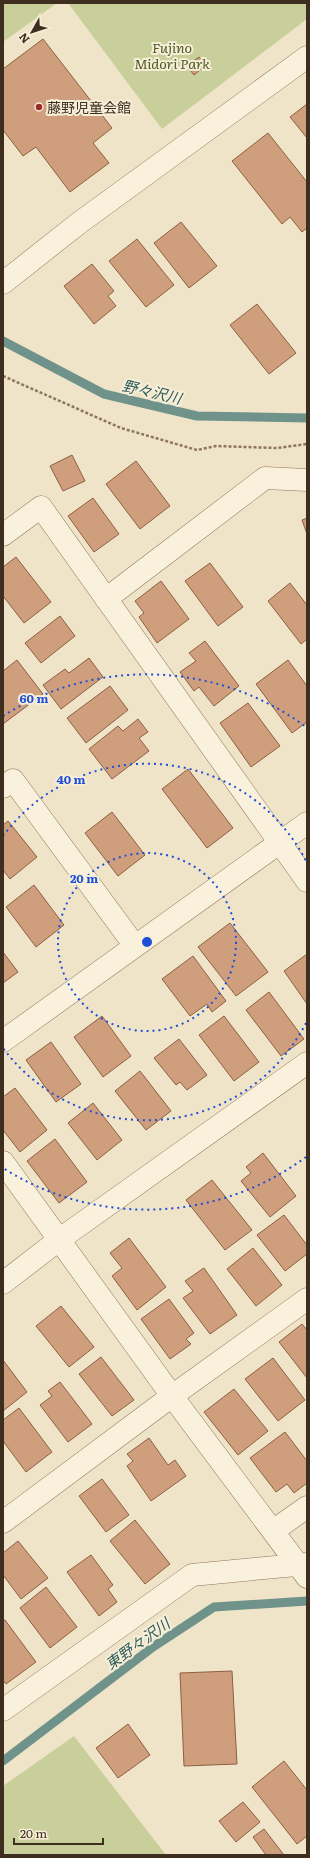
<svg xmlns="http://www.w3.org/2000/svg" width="310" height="1858" font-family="Literata,'Noto Sans JP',serif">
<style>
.green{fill:#c9cf9b}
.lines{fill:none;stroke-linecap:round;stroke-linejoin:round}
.stream{stroke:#6f938a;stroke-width:9}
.building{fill:#cf9f7d;stroke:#8d5f41}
.minor-casing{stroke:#8d765c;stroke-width:23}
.path{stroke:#8d765c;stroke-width:2.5;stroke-dasharray:3 2;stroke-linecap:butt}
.minor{stroke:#faf1dc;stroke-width:22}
.ring{fill:none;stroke:#1d4ed8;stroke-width:2;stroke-dasharray:2 4}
.poi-dot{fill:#9e2a2b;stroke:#f7eed8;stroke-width:1.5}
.labels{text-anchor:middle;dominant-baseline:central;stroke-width:4;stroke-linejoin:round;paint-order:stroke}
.park-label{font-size:14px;font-style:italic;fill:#4d5a26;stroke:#f7eed8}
.poi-label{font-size:14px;fill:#3d2e20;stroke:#f7eed8;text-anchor:start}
.water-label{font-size:15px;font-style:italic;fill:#2f5d5a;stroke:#f7eed8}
.centre{fill:#1d4ed8;stroke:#f7eed8;stroke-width:2}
.ring-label{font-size:12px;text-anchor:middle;font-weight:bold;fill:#1d4ed8;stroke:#f7eed8;stroke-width:4;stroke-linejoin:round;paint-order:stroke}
</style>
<rect width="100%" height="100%" fill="#f0e4c8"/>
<path class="green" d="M3,3H57L3,42Z
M68,3H307V19L162,129Z
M74,1736L166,1855H3V1786Z"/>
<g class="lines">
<path class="stream" d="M3,341L104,394L197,416L307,418
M3,1761L153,1647L214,1607L307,1601"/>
</g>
<path class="building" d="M43,39L112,128L93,143L109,163L70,192L36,147L23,156L3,130V69Z
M199,57L206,65L194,75L187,66Z
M307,104V138L290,117Z
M268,133L307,182V228L302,232L290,217L282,224L232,161Z
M181,222L217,266L189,288L154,243Z
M137,239L174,285L146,307L109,261Z
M92,264L114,291L108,296L116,306L94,324L64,286Z
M257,304L296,353L269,374L230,325Z
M72,455L85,481L63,491L50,466Z
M136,461L170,506L140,529L106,484Z
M93,498L119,534L94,552L68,516Z
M307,518V534L302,520Z
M16,557L51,602L24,623L3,596V567Z
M210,563L243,607L218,626L185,581Z
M161,581L189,619L157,643L139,617L144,613L135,601Z
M290,583L307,605V639L301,644L268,601Z
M60,616L75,636L41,663L25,643Z
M205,641L239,686L214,706L199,687L194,691L180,672L196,661L189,653Z
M89,658L103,677L61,709L43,685L65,669L69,673Z
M17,660L43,694L3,724V671Z
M288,660L307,686V722L292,733L256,684Z
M110,686L128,710L86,743L67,718Z
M248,703L280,746L251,767L220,723Z
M138,719L148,732L139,738L149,751L112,779L89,749L118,726L123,731Z
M188,769L233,828L207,848L162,789Z
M112,812L145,855L118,876L85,833Z
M8,821L37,857L10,879L3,870V825Z
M34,885L64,925L36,947L6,907Z
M230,923L268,972L236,996L198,947Z
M3,952L18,972L3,983Z
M307,954V1004L284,971Z
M193,956L226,1001L212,1012L207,1004L190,1016L162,979Z
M269,992L304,1039L281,1056L246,1010Z
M102,1016L131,1056L103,1077L74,1037Z
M224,1016L259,1062L234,1081L199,1035Z
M179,1039L207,1075L187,1090L180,1082L176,1085L154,1058Z
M51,1042L81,1084L56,1102L26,1060Z
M140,1071L171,1111L146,1130L115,1091Z
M15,1088L47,1130L20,1152L3,1130V1097Z
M93,1103L122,1140L97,1160L68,1123Z
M55,1139L87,1182L59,1203L27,1161Z
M263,1153L296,1196L270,1217L241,1181L251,1173L246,1167Z
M212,1180L252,1230L225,1250L186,1200Z
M284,1215L307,1245V1254L285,1271L257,1235Z
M129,1238L166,1287L137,1310L112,1276L122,1268L110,1253Z
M253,1248L282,1285L256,1306L227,1269Z
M204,1268L237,1315L210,1334L183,1298L193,1291L185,1281Z
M169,1299L194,1333L186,1339L191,1344L170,1359L141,1319Z
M61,1306L94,1347L69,1367L36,1326Z
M302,1324L307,1330V1378L279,1342Z
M101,1357L134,1400L112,1416L79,1374Z
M273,1358L305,1400L278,1421L245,1379Z
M3,1360L27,1392L3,1411Z
M60,1382L92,1424L68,1442L40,1405L52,1396L48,1391Z
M234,1389L268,1431L238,1455L204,1412Z
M19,1408L52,1452L26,1472L3,1441V1420Z
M285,1432L307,1461V1483L294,1493L287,1484L276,1492L250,1458Z
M149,1438L168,1465L175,1460L186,1476L151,1501L127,1466L133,1461L127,1454Z
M102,1479L129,1515L106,1532L79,1496Z
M135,1520L170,1564L145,1584L110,1541Z
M18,1541L48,1578L21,1599L3,1575V1553Z
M91,1555L113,1585L108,1589L117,1602L99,1616L67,1572Z
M46,1587L77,1627L50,1648L20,1608Z
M5,1620L36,1662L6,1684L3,1680V1621Z
M232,1671L237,1764L184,1766L180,1673Z
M128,1724L150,1755L118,1778L96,1748Z
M284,1761L307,1790V1836L297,1844L252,1787Z
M243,1802L260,1822L236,1842L219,1821Z
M264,1829L284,1855H266L253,1837Z"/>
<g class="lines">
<g class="minor-casing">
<path id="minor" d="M3,283L79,223L307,57
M3,535L41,507L307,881
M106,599L265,478L307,480
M3,787L13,780L135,946
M3,1041L307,823
M3,1162L172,1396L307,1577
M3,1283L60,1239L307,1063
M3,1522L172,1396L307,1299
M273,1531L307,1507
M3,1710L192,1575L307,1564"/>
</g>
<path class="path" d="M3,376L121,428L197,450L216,446L277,448L307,444"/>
<use href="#minor" class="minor"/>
</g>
<g class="ring">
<circle cx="147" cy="942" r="89"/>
<path d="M306 1023A179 179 0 0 1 3 1048M3 836A179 179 0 0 1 306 861"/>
<path d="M306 1157A268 268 0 0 1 3 1168M3 716A268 268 0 0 1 306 727"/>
</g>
<circle class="poi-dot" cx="39" cy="107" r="4"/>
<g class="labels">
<g class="park-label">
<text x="172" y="47">Fujino<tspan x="172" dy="16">Midori Park</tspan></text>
</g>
<g class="poi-label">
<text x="47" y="107">藤野児童会館</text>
</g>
<g class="water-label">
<text transform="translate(152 391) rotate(13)">野々沢川</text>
<text transform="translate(137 1643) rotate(-36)">東野々沢川</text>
</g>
</g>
<circle cx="147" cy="942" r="6" class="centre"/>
<g class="ring-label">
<text x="34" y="703">60 m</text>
<text x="71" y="784">40 m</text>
<text x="84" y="883">20 m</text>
</g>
<rect width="310" height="1858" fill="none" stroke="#3d2e20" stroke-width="8"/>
<g transform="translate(32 32) rotate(231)" stroke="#f7eed8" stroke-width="3" paint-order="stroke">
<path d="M0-3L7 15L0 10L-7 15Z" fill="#3d2e20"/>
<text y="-6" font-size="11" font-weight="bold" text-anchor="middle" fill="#3d2e20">N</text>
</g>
<path d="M14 1838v6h89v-6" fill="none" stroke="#3d2e20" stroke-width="2"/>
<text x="20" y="1838" font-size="12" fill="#3d2e20" stroke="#f7eed8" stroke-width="3" paint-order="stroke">20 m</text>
</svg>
